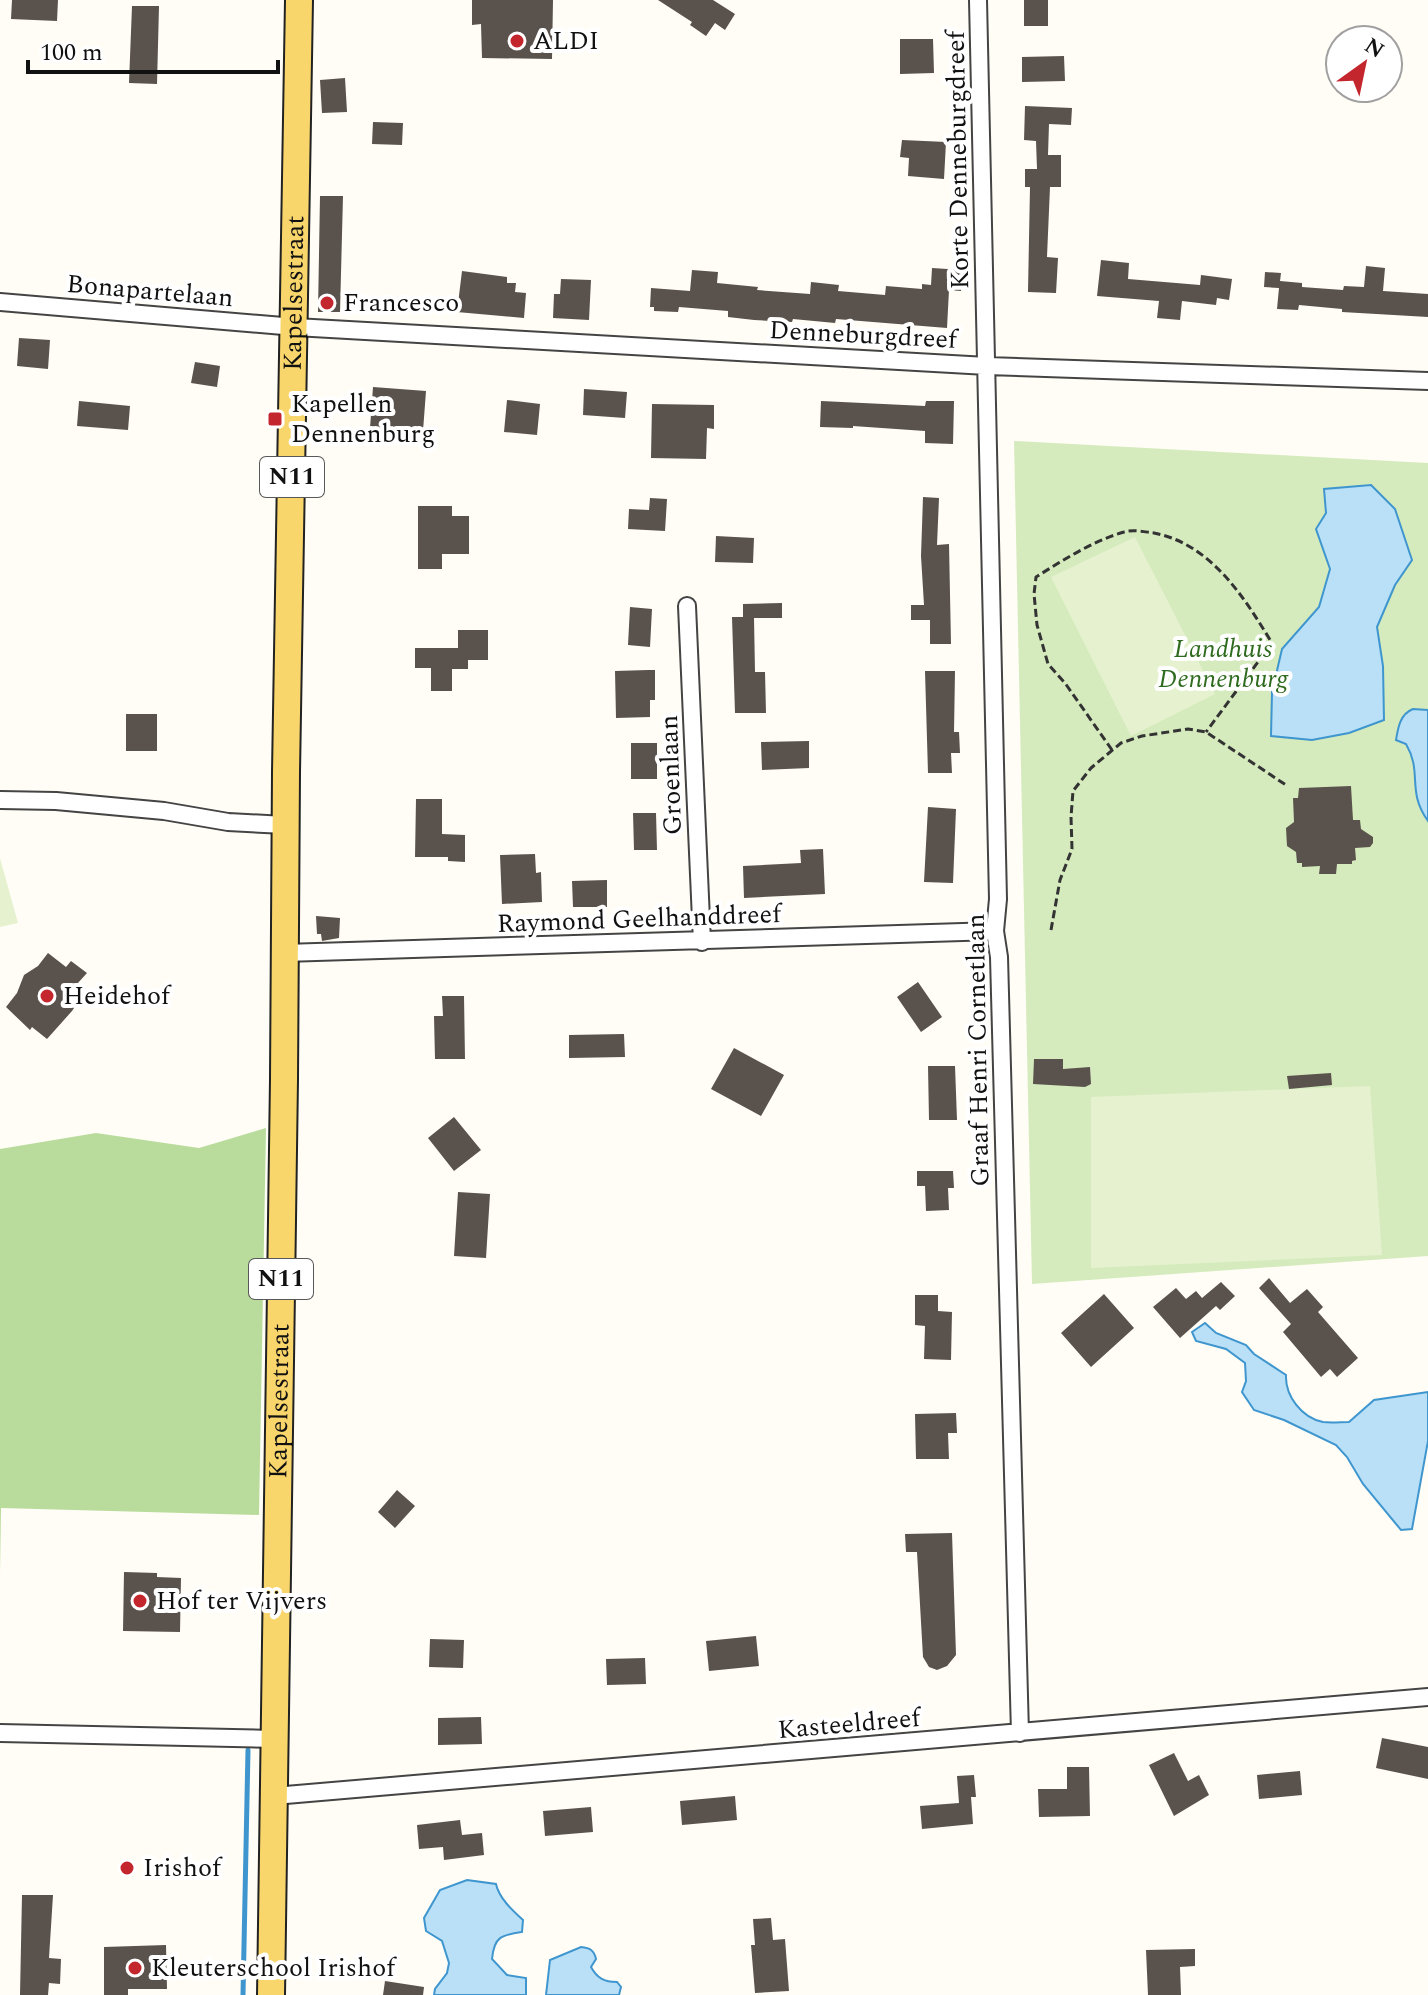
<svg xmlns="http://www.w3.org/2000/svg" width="1428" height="1995" font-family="Spectral,serif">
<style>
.green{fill:#d5ebbd}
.forest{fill:#b9dc9c}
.pitch{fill:#e6f2cf}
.water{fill:#b9e0f7;stroke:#3f96cf;stroke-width:2}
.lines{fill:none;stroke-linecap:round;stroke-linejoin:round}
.stream{stroke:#3f96cf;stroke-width:5}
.building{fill:#5a524d}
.minor-casing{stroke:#444;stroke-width:20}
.primary-casing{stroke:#222;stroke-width:30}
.path{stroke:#333;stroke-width:3;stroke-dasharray:8 4;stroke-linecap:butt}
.minor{stroke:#fff;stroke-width:16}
.primary{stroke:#f9d66b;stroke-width:26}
.poi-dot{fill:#c4262e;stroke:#fff;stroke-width:3}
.labels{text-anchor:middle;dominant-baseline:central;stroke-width:8;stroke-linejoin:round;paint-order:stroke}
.shield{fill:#fff;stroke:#585858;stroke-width:2}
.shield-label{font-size:24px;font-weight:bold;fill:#111}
.poi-label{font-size:26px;fill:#111;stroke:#fff;text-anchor:start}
.street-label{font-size:26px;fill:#111;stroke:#fff}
.park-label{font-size:26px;font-style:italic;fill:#2f6b1f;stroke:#fff}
</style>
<rect width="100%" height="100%" fill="#fffdf5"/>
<path class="green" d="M1014,441L1428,463V1256L1032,1284Z"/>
<path class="forest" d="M266,1128L259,1515L1,1508L0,1574V1149L96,1133L199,1148Z"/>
<path class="pitch" d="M1135,537L1215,694L1131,736L1051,577Z
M0,858L18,923L0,927Z
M1370,1086L1382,1255L1091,1268V1097Z"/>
<path class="water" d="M1371,485L1395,509L1412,560L1395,585L1377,627L1383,666L1384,720L1349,733L1312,740L1271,736L1272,692L1282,649L1319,607L1330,569L1316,529L1326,513L1324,489Z
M1413,709L1428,710V821C1406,790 1423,773 1406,744L1396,740C1398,728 1400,714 1413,709Z
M1205,1323L1216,1333L1246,1345L1254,1354L1286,1375C1285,1396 1302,1418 1323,1422C1331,1423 1341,1422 1349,1422L1374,1400L1428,1392V1441L1412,1529L1401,1530L1363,1484L1347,1457L1336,1445L1284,1420L1254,1410L1242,1392L1246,1381L1245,1363L1226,1349L1196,1341L1192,1332Z
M467,1880L496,1884C499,1898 512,1910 523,1920L522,1932C502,1935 494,1936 492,1959L507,1975L526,1978V1995H434L435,1989L447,1973L449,1963L442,1941L426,1931L424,1918L440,1890Z
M581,1947C590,1948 594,1950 596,1959L591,1967C597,1978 604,1982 617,1982L621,1987L619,1995H546L550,1960Z"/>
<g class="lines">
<path class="stream" d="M243,1995L248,1750"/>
</g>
<path class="building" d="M12,0H58L57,21L11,19Z
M472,0H553L552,59L482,58L481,24L472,25Z
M658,0H713L735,14L725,30L715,23L706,36L690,25L692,22Z
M1024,0H1048V26H1024Z
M132,6H159L157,84L129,83Z
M900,39H933L934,73L900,74Z
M1064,56L1065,81L1022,82V57Z
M345,78L347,112L322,113L320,80Z
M1025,106L1072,108L1071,125L1049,124L1048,155H1061V187H1050L1047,257L1058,258L1056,293L1028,292L1030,187H1025V169H1037L1036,141L1024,140Z
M373,122L403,123L402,145L372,144Z
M902,140L946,142L944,179L908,176L909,158L900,157Z
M320,196H343L340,312H318Z
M1101,260L1129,263L1128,279L1200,285L1201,275L1232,279L1229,300L1217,298L1216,305L1182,301L1180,320L1157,318L1159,301L1097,296Z
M1366,266L1385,268L1383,291L1428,294V317L1342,312V309L1299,305L1298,310L1277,309L1279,288L1264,287L1265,272L1281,273L1280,281L1302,283V287L1343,290L1344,286L1364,287Z
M932,268L963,270L961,291L949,290L947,328L836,319L835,323L793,319L792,322L754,320L728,317V311L679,307L678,312L654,311V307H650L651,288L690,291L692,270L718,272L717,283L758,287L757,290L810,294L811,282L839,285L838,291L885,295L886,286L922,289V284L931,285Z
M462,271L507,277V283H516L515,292L526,293L524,318L457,312Z
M561,279L591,280L589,320L553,318L554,294H560Z
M19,338L50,340L48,369L17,366Z
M195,362L220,366L217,387L191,383Z
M373,387L426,391L423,431L370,428Z
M584,389L627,392L625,418L583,415Z
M507,400L540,404L537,435L504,432Z
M79,401L130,406L128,430L77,426Z
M821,401L925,406L926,401H954L953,444L925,443V431L853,426V428L820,427Z
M652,404L714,405V429L707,428L706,459L651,458Z
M923,497L939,498L937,545L949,544L951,644H930V620H911V605H924L921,556Z
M650,498L667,499L665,531L628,529L629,509L649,510Z
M418,506H452V516H469V554H442V569H418Z
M716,536L754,538L753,563L715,562Z
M782,603V618H754L755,672H765L766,713H735L732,617H743V604Z
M630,607L652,609L650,647L628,645Z
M458,630H488V660H468V669H452V691H431V668H415V648H458Z
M648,670H655V700H650V717L616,718L615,671Z
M925,671H955L954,732H959L960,753H951L952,773H928Z
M126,714H157V751H126Z
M809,741V768L762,770L761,742Z
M631,743H657V779H631Z
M1351,786L1353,820H1360L1361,829L1373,837V843L1370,847L1355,848L1356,860L1352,861V864H1337L1336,874H1319L1320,866L1302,867V863H1297L1296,852L1287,846L1286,828L1294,822L1293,798H1298L1299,788Z
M416,799H442V834L465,835V862L448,861V857H415Z
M928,807L956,809L953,883L924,882Z
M633,813H656L657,850H634Z
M823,849L825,894L744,898L743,866L801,863L800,850Z
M535,854L536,873L541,872L542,902L502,904L500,855Z
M607,880V907H573L572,881Z
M316,916L340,918L339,938L322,941L321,934H317Z
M48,953L66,967L71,961L87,973L77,984L80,999L72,1011L47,1039L32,1027L30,1030L6,1007L17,993L24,975L38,966Z
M918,982L942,1017L921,1032L897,997Z
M442,996H464L465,1059H435L434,1016H443Z
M624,1034L625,1057L569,1058V1035Z
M734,1048L784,1075L761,1116L711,1089Z
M1034,1059H1063V1069L1090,1067L1091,1084L1085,1087L1033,1084Z
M928,1066H955L957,1120H929Z
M1331,1073L1332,1085L1289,1089L1287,1076Z
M454,1117L481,1150L454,1171L428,1138Z
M917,1171H953L954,1188H948L949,1210L926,1211L925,1186H917Z
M458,1192L490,1194L486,1258L454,1256Z
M1269,1278L1290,1303L1307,1289L1323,1307L1318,1312L1358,1358L1337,1377L1330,1369L1321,1377L1283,1332L1291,1324L1259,1288Z
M1221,1282L1235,1296L1220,1310L1216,1306L1180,1338L1153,1307L1176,1288L1186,1299L1196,1291L1202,1298Z
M1104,1294L1134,1328L1091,1367L1061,1333Z
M915,1295H938V1311L952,1312L951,1360L924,1359L925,1326L915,1325Z
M956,1413L957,1433H948L949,1459H916L915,1414Z
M397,1490L415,1506L395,1528L378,1512Z
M952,1533L956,1655L947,1666L937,1670L929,1667L923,1657L917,1552H906L905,1534Z
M124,1572L157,1573V1577L181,1578L180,1632L123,1631Z
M756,1636L759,1666L709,1671L706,1641Z
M430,1639L464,1640L463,1668L429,1667Z
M645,1658L646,1684L607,1685L606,1659Z
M481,1717L482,1744L438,1745V1718Z
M1382,1738L1428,1747V1779L1376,1768Z
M1174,1753L1188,1781L1199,1775L1209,1795L1174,1816L1149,1765Z
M1067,1767H1089L1090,1816L1039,1817L1038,1789H1067Z
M1300,1771L1302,1795L1259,1799L1257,1775Z
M974,1775L976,1797H971L973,1824L922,1829L920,1806L959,1803L957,1776Z
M735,1796L737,1820L682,1825L680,1801Z
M591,1807L593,1832L545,1836L543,1811Z
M460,1820L462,1835L482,1833L484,1855L444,1860L443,1847L419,1849L417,1825Z
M22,1895H53L49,1958L61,1959L60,1984L49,1983L48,1995H20Z
M771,1918L773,1940L785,1939L789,1991L755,1993L751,1945H755L753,1919Z
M166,1945L167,1989H128V1995H104V1947Z
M1195,1949V1966L1180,1967L1181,1995H1148L1146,1950Z
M385,1981L424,1987L423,1995H383Z"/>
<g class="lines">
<g class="minor-casing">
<path id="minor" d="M978,0L998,899L995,931L999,957L1020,1733
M0,302L295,327L987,366L1428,381
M687,606L702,942
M0,800L56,801L164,811L228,822L285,825
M284,953L995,931
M0,1733L275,1739
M274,1796L1428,1697"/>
</g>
<g class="primary-casing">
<g id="primary">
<path id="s1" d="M271,1995L284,1079L286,772L299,0"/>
</g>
</g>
<path class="path" d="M1112,750L1065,683L1048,664L1037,625L1034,594L1036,577C1063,560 1093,541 1124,532C1133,529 1145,532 1154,533C1211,544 1244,597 1272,643L1206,732
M1051,930L1060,880L1072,849L1071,817L1073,791L1091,768L1121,743L1142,736L1188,729L1206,732L1286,785"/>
<use href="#minor" class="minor"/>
<use href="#primary" class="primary"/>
</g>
<g class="poi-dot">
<circle cx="517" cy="41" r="8"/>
<circle cx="327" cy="303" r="8"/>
<rect x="267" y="411" width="16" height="16" rx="4"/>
<circle cx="47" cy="996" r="8"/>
<circle cx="140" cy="1601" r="8"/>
<circle cx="127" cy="1868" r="8"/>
<circle cx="135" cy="1968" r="8"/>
</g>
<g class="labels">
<g class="shield">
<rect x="260" y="457" width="64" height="40" rx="6"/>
<rect x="249" y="1259" width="64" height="40" rx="6"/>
</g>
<g class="shield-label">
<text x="292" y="477">N11</text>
<text x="281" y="1279">N11</text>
</g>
<g class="poi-label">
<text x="533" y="41">ALDI</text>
<text x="343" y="303">Francesco</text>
<text x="291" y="404">Kapellen<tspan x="291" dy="30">Dennenburg</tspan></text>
<text x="63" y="996">Heidehof</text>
<text x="156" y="1601">Hof ter Vijvers</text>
<text x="143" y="1868">Irishof</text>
<text x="151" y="1968">Kleuterschool Irishof</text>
</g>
<g class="street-label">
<text transform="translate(958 160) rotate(-91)">Korte Denneburgdreef</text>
<text transform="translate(150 291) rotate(5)">Bonapartelaan</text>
<text stroke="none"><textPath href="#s1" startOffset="1702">Kapelsestraat</textPath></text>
<text transform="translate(863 335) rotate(3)">Denneburgdreef</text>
<text transform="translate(671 775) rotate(-92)">Groenlaan</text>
<text transform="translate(639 919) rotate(-2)">Raymond Geelhanddreef</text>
<text transform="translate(978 1050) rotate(-91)">Graaf Henri Cornetlaan</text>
<text stroke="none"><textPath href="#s1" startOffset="594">Kapelsestraat</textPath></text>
<text transform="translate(849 1724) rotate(-5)">Kasteeldreef</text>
</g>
<g class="park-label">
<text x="1223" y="649">Landhuis<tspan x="1223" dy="30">Dennenburg</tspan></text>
</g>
</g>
<g transform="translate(1364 64) rotate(33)"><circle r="38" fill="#ffffff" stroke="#a0a0a0" stroke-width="2"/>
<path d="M0-6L14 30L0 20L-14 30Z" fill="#c4262e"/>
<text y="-12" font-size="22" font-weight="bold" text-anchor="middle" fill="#111111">N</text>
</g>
<path d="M28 60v12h250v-12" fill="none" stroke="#111111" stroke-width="4"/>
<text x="40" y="60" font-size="24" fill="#111111" stroke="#ffffff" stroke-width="6" paint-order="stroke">100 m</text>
</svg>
